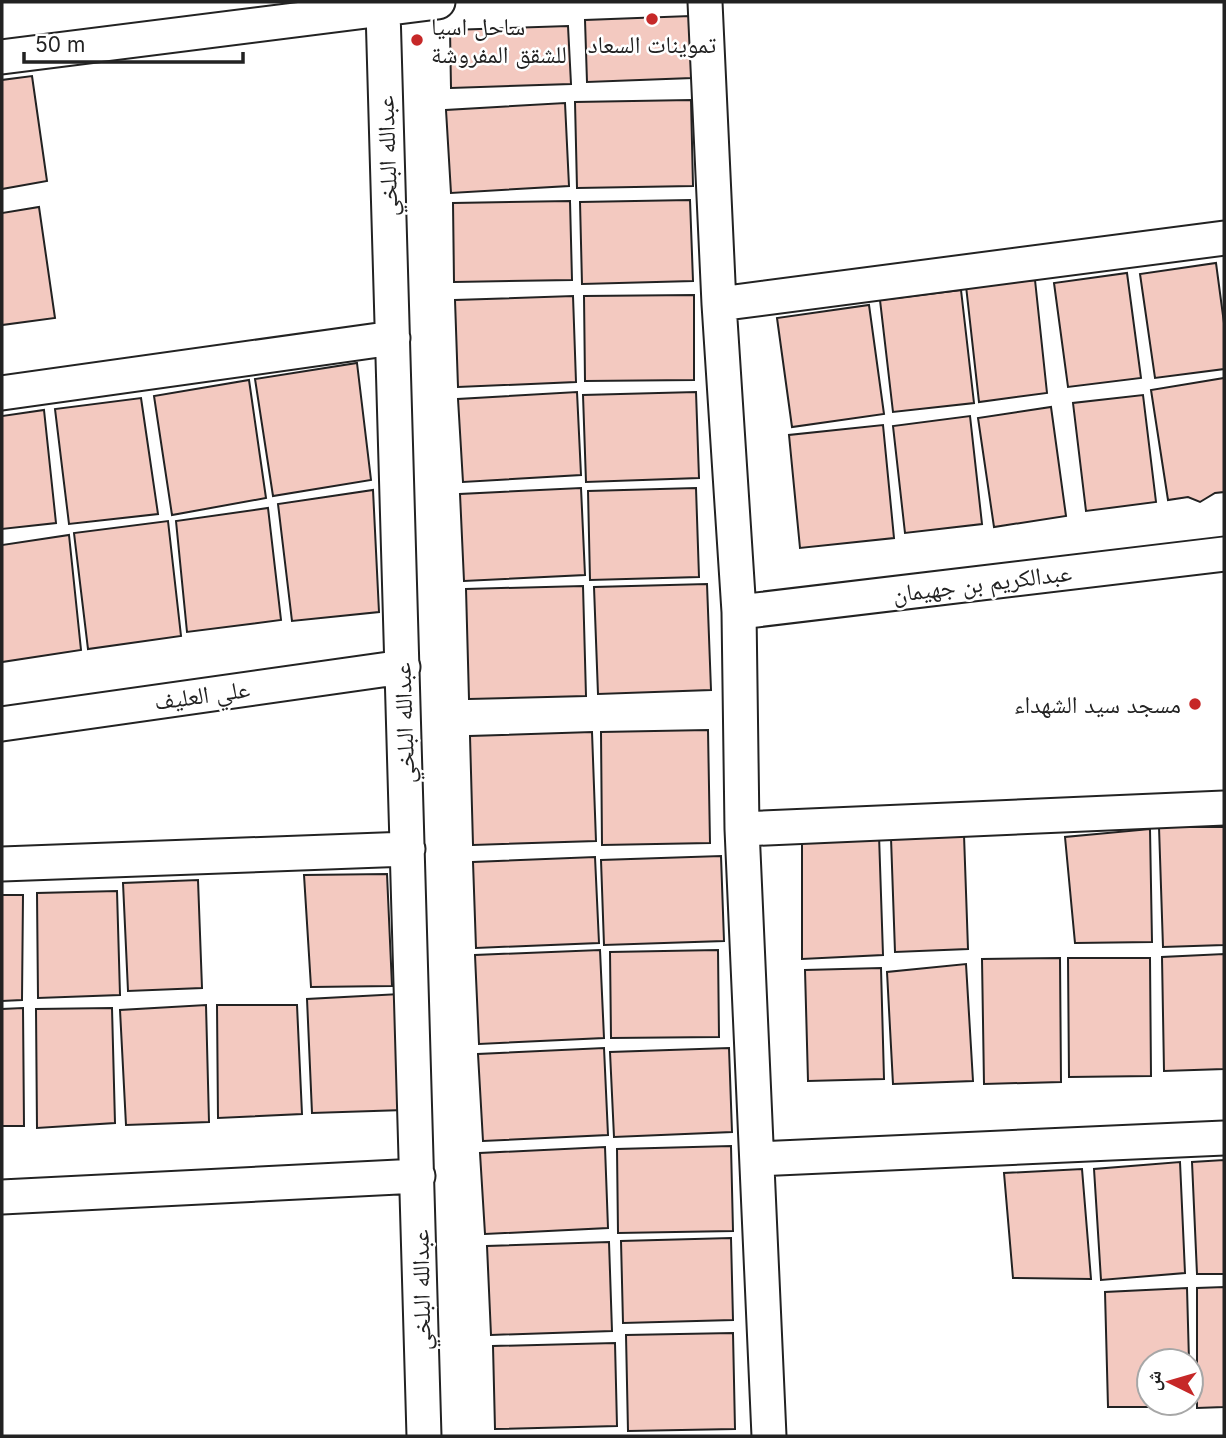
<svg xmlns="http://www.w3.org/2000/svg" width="1226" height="1438" font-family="Inter,'Noto Naskh Arabic',sans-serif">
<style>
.building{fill:#f3c9c0;stroke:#222;stroke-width:2}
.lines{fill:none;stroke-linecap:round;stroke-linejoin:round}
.minor-casing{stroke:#222;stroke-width:37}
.minor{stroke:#fff;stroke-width:33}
.poi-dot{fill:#c62828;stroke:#fff;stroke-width:2.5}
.labels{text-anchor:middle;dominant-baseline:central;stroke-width:5;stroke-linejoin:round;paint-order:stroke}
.poi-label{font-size:24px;fill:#222;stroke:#fff;text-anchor:start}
.street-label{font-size:24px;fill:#222;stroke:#fff}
</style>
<rect width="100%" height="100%" fill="#fff"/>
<path class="building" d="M690,16L692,78L587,82L585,20Z
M568,26L571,84L451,88L450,30Z
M32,76L47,181L2,189V80Z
M691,100L693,186L577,188L575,102Z
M565,103L569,186L451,193L446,110Z
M690,200L693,281L582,284L580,202Z
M570,201L572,280L454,282L453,203Z
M39,207L55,318L2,325V213Z
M1216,263L1224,323V369L1155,378L1140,274Z
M1127,273L1141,378L1068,387L1054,283Z
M1035,280L1047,393L979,402L966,286Z
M961,290L974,403L893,412L880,300Z
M694,295V380L585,381L584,296Z
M573,296L576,382L458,387L455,300Z
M869,305L884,414L792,427L777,318Z
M357,363L371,480L273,496L255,379Z
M1224,378V492L1215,493L1200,502L1188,497L1168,500L1151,390Z
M249,380L266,498L172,515L154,396Z
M577,392L581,475L463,482L458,399Z
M696,392L699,478L586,482L583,395Z
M1143,395L1156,502L1086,511L1073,403Z
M141,398L158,514L69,524L55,409Z
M1051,407L1066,516L994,527L978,418Z
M44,410L56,523L2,529V416Z
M970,416L982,524L905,533L893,426Z
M883,425L894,538L800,548L789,435Z
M581,488L585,575L464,581L460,494Z
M696,488L699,577L590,580L588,491Z
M373,490L379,612L292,621L278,504Z
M268,508L281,620L187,632L176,521Z
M168,521L181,636L88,649L74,533Z
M69,535L81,650L2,662V545Z
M707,584L711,690L598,694L594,587Z
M583,586L586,696L469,699L466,589Z
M708,730L710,843L602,845L601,732Z
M592,732L596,841L473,845L470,736Z
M1159,827H1224V945L1163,947Z
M1150,829L1152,942L1075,943L1065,837Z
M879,835L883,955L802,959V840Z
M964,835L968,949L895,952L891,838Z
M721,856L724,941L604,945L601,860Z
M595,857L599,943L476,948L473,862Z
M387,874L392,986L311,987L304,875Z
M198,880L202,988L128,991L123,883Z
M117,891L120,995L38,998L37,893Z
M2,895H23L22,1000L2,1001Z
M600,950L604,1038L479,1044L475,955Z
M718,950L719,1037L611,1038L610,952Z
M1224,954V1069L1164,1071L1162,957Z
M1060,958L1061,1082L984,1084L982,959Z
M1068,958H1150L1151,1076L1069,1077Z
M966,964L973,1081L893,1084L887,972Z
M881,968L884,1079L808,1081L805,970Z
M400,994L404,1110L312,1113L307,999Z
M206,1005L209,1122L126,1125L120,1010Z
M217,1005H297L302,1114L218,1118Z
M23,1008L24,1126H2V1009Z
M112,1008L115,1123L37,1128L36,1009Z
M604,1048L608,1135L483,1141L478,1054Z
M729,1048L732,1132L614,1137L610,1052Z
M731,1146L733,1231L618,1233L617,1149Z
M605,1147L608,1228L485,1234L480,1153Z
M1224,1160V1274H1197L1192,1162Z
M1180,1162L1185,1273L1101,1280L1094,1169Z
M1082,1169L1091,1279L1013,1278L1004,1173Z
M731,1238L733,1320L623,1323L621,1241Z
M609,1242L612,1331L491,1335L487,1246Z
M1224,1287V1407L1197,1408V1288Z
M1187,1288L1189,1361H1149V1403H1190V1407H1108L1105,1292Z
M733,1333L735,1429L628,1431L626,1335Z
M615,1343L617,1426L495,1429L493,1346Z"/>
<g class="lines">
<g class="minor-casing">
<path id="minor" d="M705,2L719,304L739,612L742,829L769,1436
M383,10L424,1436
M2,57L438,2
M719,304L1224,238
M2,393L393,338
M739,612L1224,554
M2,724L403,667
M742,829L1224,808
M2,864L408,849
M757,1159L1224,1138
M2,1197L418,1176"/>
</g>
<use href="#minor" class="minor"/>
</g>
<g class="poi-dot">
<circle cx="652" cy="19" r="7"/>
<circle cx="417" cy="40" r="7"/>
<circle cx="1195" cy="704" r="7"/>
</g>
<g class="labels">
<g class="poi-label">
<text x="431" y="26">ساحل اسيا<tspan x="431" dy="28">للشقق المفروشة</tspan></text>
<text x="652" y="44" text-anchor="middle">تموينات السعاد</text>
<text x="1181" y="704" text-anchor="end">مسجد سيد الشهداء</text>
</g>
<g class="street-label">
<text transform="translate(387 156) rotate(-92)">عبدالله البلخي</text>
<text transform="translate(982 583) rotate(-7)">عبدالكريم بن جهيمان</text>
<text transform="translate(202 695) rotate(-8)">علي العليف</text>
<text transform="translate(404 723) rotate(-92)">عبدالله البلخي</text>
<text transform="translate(421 1290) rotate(-91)">عبدالله البلخي</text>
</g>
</g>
<rect width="1226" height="1438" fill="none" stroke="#222222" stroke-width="7"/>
<g transform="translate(1170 1382) rotate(275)"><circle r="33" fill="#ffffff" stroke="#a7a7a7" stroke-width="2"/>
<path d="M0-5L12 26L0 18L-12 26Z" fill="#c62828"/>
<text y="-10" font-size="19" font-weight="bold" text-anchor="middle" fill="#222222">ش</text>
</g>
<path d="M24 52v10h219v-10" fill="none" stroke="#222222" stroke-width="3.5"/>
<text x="35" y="52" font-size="21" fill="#222222" stroke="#ffffff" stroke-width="5" paint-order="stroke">50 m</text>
</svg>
